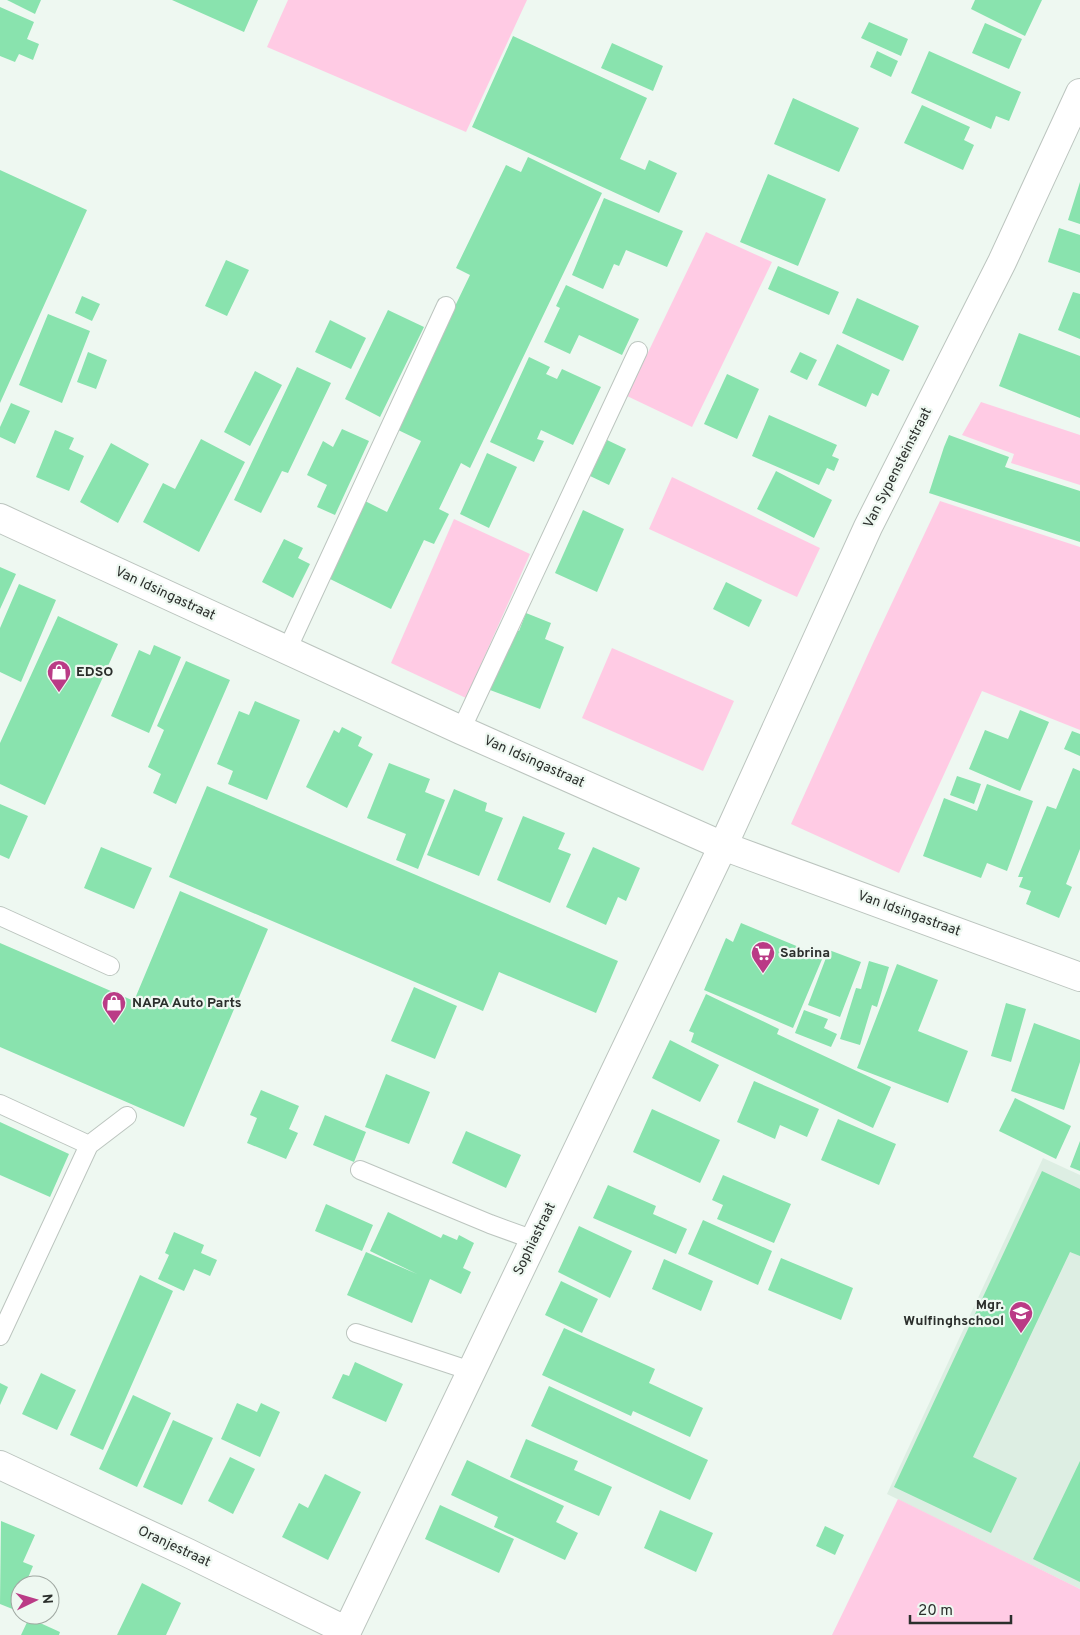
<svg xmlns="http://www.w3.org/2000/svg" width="1080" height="1635" font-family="Overpass,sans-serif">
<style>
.built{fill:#ddeee3}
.green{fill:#ffcbe4}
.building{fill:#89e3ae}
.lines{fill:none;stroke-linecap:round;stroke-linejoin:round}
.lane-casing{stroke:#bcc5bf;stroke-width:20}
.street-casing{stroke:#bcc5bf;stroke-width:30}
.secondary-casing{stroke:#bcc5bf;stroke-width:30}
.lane{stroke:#fff;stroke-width:18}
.street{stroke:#fff;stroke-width:28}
.secondary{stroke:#fff;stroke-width:28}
.labels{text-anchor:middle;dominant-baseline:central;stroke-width:4.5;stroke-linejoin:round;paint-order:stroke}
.street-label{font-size:14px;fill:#2b2f2c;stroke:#eef8f1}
.poi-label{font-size:14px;font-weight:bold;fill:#2b2f2c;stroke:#eef8f1;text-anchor:start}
</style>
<rect width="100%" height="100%" fill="#eef8f1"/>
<path class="built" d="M1043,1158L1080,1175V1589L887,1494Z"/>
<path class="green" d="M288,0H527L466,132L267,47Z
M706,232L772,262L692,427L627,396Z
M981,402L1080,435V485L1011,463L1014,454L962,435Z
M672,477L820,548L797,597L649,529Z
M940,501L1080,547V730L982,691L899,873L791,824L874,641Z
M454,519L530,554L466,698L391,663Z
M612,648L734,701L703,771L582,718Z
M898,1499L1080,1589V1635H832Z"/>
<path class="building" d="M7,0H41L35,14Z
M172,0H258L244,32Z
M975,0H1042L1025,36L971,9Z
M0,7L34,22L27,39L39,44L33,60L19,54L15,62L0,56Z
M869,22L908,39L901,56L861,38Z
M985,23L1022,39L1009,69L972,53Z
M513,36L647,98L620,159L645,170L649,160L677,173L659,213L472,127Z
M612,43L663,66L653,91L601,68Z
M877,51L898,61L891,77L870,67Z
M929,51L1021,92L1009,121L996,116L991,129L911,93Z
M793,98L859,128L839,172L774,144Z
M922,105L970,127L964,140L974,145L963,170L904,143Z
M528,157L602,193L470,468L461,463L439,509L449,514L434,544L424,540L391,609L328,578L365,501L387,512L421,441L396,429L470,275L456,268L506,165L521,172Z
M0,170L87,210L0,403Z
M768,174L826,199L798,266L740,242Z
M1080,182V224L1068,220Z
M604,198L683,231L667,267L626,250L619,266L614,264L603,289L572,275Z
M1059,228L1080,235V273L1048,262Z
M226,260L249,270L227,316L205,306Z
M778,266L839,292L829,315L768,289Z
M566,285L639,319L622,355L579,335L570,354L544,342L560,308L556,306Z
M1073,292L1080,294V339L1058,330Z
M82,296L100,304L92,321L75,313Z
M857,298L919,326L903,361L842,333Z
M388,310L424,327L380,417L345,399Z
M48,314L90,331L62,403L19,385Z
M330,320L366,338L351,369L315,352Z
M1019,333L1080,356V418L999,386Z
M837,344L890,370L878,396L872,393L866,407L818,385Z
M88,352L107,360L96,389L77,382Z
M800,352L817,360L807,380L790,372Z
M529,357L550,367L546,374L557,379L562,369L601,387L573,445L541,430L537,439L544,441L534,462L490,442Z
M297,367L331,383L288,473L282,471L261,513L234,500Z
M255,371L282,385L250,446L224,432Z
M727,374L759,389L737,439L704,424Z
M11,403L30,411L15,444L0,437V427Z
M769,415L837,445L832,456L839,459L834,471L827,468L819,485L752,456Z
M342,429L369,441L335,515L317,507L327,485L307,475L323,441L333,447Z
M55,430L74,438L69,449L84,456L69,491L36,477Z
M949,435L1009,457L1005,467L1080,491V542L929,493L944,447Z
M201,439L245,462L199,552L143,522L163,483L175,489Z
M607,440L626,449L609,485L590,476Z
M111,443L149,464L118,523L80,502Z
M487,453L517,467L489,528L460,514Z
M776,471L832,500L814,538L757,509Z
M583,510L624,529L597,592L555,573Z
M284,539L303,548L298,558L310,564L293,598L262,582Z
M0,567L16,574L0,609Z
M726,582L762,600L749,627L713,609Z
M19,584L56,600L21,682L0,672V628Z
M526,613L551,623L545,639L564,647L540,709L490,690L514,628L519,631Z
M58,616L118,644L45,805L0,784V743Z
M154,645L181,657L149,733L111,716L139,650L150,655Z
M186,661L230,680L176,804L153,793L161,774L148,767L164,730L157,726Z
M255,701L300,720L267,800L228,784L233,771L217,764L239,711L249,715Z
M1020,710L1049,722L1020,791L969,769L985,730L1008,739Z
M342,727L362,737L358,746L373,754L347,808L306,787L334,730L339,733Z
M1072,731L1080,734V756L1064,749Z
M389,763L430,779L425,792L445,800L418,869L396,860L406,834L367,818Z
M1073,768L1080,771V849L1066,884L1072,887L1059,918L1026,904L1031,891L1019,887L1023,877H1018L1047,806L1056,809Z
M957,776L981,784L974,804L950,795Z
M987,784L1033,801L1007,871L987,863L981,878L923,856L944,798L977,811Z
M207,786L618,961L596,1013L499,972L483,1011L169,877Z
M454,789L487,803L485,811L503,818L479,876L427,855Z
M0,804L28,816L9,859L0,855Z
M523,816L565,833L558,849L571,854L550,903L497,880Z
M101,847L152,868L134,909L84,888Z
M593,847L640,868L626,901L618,897L606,925L566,907Z
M180,891L268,929L184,1127L0,1047V943L134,1001Z
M741,923L823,957L793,1028L704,990L726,938L733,942Z
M829,950L861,962L840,1017L808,1005Z
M869,961L889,967L877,1007L872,1005L860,1045L840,1039L856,988L861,989Z
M897,964L938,980L918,1031L968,1051L948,1103L857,1068Z
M414,987L457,1006L435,1059L391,1041Z
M706,994L779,1029L777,1034L891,1087L873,1128L691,1042L694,1033L689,1031Z
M1006,1003L1026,1009L1011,1062L991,1056Z
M804,1010L828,1019L824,1028L837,1034L831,1047L795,1033Z
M1034,1023L1080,1040V1062L1064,1110L1011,1091Z
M670,1040L719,1065L700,1102L652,1078Z
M386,1074L430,1092L409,1144L365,1127Z
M754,1081L819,1109L807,1137L780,1125L775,1139L737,1122Z
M261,1090L299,1106L289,1129L298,1133L286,1159L247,1143L257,1118L250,1115Z
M1015,1098L1071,1126L1056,1159L999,1131Z
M652,1109L720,1140L700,1183L633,1152Z
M325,1115L366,1132L354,1162L313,1145Z
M838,1119L896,1144L879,1185L821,1160Z
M0,1122L69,1154L50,1197L0,1175Z
M466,1131L521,1155L506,1188L452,1163Z
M1080,1141V1171L1070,1167Z
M1042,1171L1080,1189V1256L1070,1252L973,1457L1017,1478L991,1533L894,1487Z
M723,1175L791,1204L774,1243L717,1219L723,1205L712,1200Z
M608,1185L656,1206L653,1214L687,1229L676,1254L593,1218Z
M326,1204L373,1225L362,1251L315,1231Z
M388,1212L441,1238L443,1234L457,1240L459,1235L474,1243L463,1268L471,1272L461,1294L430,1279L412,1323L347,1295L366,1252L417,1274L370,1251Z
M703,1220L772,1251L758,1285L688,1254Z
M579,1226L632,1251L610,1298L558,1272Z
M174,1232L204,1245L201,1253L217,1260L210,1276L194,1269L184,1291L158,1279L169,1255L165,1253Z
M781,1258L853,1288L841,1320L768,1290Z
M664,1259L713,1281L701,1311L652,1289Z
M140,1275L173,1291L103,1450L70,1435Z
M561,1281L598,1299L582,1333L545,1315Z
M564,1328L655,1369L649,1383L703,1408L690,1437L633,1411L631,1416L542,1375Z
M355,1362L403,1384L386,1422L332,1398L343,1374L349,1376Z
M41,1373L76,1390L57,1430L22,1414Z
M0,1383L8,1387L0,1405Z
M549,1386L708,1460L690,1500L531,1426Z
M133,1395L171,1413L137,1487L99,1469Z
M237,1403L257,1412L261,1403L280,1412L260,1457L221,1439Z
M173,1420L213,1438L182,1505L143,1487Z
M526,1439L578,1461L574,1470L612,1487L599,1516L510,1477Z
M230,1457L255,1469L233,1514L208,1501Z
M467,1460L564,1506L556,1522L578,1533L565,1560L494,1527L498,1517L451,1495Z
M1080,1461V1582L1033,1559Z
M325,1474L361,1492L328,1560L282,1537L299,1503L308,1508Z
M440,1505L514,1539L499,1573L425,1539Z
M660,1510L713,1533L696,1572L644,1548Z
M1,1521L35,1535L23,1562L33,1566L25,1585H20V1597L15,1610L0,1604Z
M825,1526L844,1535L835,1555L816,1546Z
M142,1583L181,1603L166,1635H117Z
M29,1618L60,1632L59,1635H21Z"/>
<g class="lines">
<g class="lane-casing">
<path id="lane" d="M287,650L446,306
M461,730L638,351
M0,916L110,966
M0,1104L89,1145L0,1336
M89,1145L127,1116
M360,1170L490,1224L534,1240
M356,1333L471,1371"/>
</g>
<g class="street-casing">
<path id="street" d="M0,1465L188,1553L347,1631
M347,1631L723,846L868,527L1002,262L1080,93"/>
</g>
<g class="secondary-casing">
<path id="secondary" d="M0,518L461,730L723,846L1080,977"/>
</g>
<use href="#lane" class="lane"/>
<use href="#street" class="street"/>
<use href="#secondary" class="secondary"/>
</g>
<defs>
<g id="shop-pin" transform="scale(1.25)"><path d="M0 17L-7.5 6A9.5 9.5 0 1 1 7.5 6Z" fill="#ba3b86" stroke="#eef8f1"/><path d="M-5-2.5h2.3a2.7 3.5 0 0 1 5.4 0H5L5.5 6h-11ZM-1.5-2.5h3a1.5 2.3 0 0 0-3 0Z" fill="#fff"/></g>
<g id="supermarket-pin" transform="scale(1.25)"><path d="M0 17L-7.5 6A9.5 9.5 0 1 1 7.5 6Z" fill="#ba3b86" stroke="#eef8f1"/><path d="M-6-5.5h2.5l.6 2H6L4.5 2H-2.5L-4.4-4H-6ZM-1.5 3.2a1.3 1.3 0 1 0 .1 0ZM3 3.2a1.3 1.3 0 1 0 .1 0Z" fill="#fff"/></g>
<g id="school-pin" transform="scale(1.25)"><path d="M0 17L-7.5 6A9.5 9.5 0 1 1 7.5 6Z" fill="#ba3b86" stroke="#eef8f1"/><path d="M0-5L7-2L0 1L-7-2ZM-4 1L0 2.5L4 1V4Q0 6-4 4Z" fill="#fff"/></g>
</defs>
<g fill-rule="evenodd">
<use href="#shop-pin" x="59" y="672"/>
<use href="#supermarket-pin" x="763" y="953"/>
<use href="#shop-pin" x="114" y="1003"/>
<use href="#school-pin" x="1021" y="1313"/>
</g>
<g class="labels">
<g class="street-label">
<text transform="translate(898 468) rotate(-63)">Van Sypensteinstraat</text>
<text transform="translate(165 594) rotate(25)">Van Idsingastraat</text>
<text transform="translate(534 762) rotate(24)">Van Idsingastraat</text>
<text transform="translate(909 914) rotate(20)">Van Idsingastraat</text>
<text transform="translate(535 1239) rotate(-64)">Sophiastraat</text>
<text transform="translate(174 1547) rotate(25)">Oranjestraat</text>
</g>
<g class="poi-label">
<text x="76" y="672">EDSO</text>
<text x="780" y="953">Sabrina</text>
<text x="132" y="1003">NAPA Auto Parts</text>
<text x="1004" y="1305" text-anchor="end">Mgr.<tspan x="1004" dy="16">Wulfinghschool</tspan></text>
</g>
</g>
<g transform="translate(35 1600) rotate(85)"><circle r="24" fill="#eef8f1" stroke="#a0a8a2"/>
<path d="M0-4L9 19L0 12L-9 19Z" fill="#ba3b86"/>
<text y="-8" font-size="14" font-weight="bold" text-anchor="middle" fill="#2b2f2c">N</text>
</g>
<path d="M910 1615v8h101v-8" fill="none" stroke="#2b2f2c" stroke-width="2.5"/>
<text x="918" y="1615" font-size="15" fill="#2b2f2c" stroke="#eef8f1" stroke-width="4" paint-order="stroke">20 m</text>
</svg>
